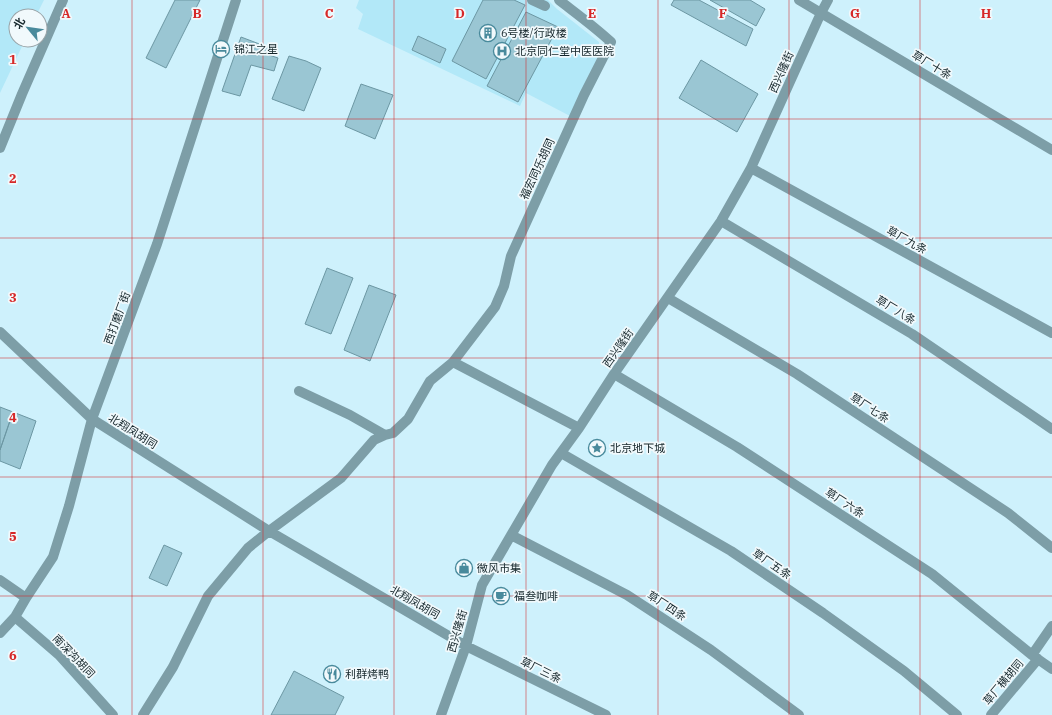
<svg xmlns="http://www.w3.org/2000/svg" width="1052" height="715" font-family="'IBM Plex Serif','Noto Sans SC',serif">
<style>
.built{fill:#b2e8f8}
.building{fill:#9ac6d3;stroke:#6c97a3}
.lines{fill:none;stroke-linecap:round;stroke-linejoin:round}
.minor{stroke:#7d9ea7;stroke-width:10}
.grid{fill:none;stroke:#d62828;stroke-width:1;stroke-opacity:0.55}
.labels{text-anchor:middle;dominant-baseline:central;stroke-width:3.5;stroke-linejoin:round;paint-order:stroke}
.poi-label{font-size:11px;fill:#14252a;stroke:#f1f9fc;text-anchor:start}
.street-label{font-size:11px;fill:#14252a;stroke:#f1f9fc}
.grid-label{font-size:13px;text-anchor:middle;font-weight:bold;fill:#d62828;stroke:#f1f9fc;stroke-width:3.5;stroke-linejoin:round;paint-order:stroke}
</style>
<rect width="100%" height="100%" fill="#cef1fc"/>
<path class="built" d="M0,0H44L36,16H16V40H25L0,93Z
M359,0H548L557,9L599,42L598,60L570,116L526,93L520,106L358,29L363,14L356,8Z"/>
<path class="building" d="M175,0H200L166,68L146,58Z
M483,0H514L525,5L486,79L452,61Z
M674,0H699L753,29L746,46L671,5Z
M710,0H750L765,9L756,26Z
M526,12L558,27L518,102L487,86Z
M418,36L446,49L440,63L412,50Z
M241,37L270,48L269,55L278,58L274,71L251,65L240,96L222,91Z
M289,56L306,61L321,68L304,111L272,99Z
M701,60L758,94L737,132L679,98Z
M361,84L393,95L375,139L345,126Z
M327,268L353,278L331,334L305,324Z
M369,285L396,295L370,361L344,350Z
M0,407L13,412L0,450Z
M13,412L36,421L20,469L0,461V450Z
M164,545L182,553L167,586L149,578Z
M294,671L344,697L335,715H271Z"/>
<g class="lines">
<path class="minor" d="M532,0L545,6
M799,0L1052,150
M0,148L22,94L63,0
M751,168L1052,333
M721,221L912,334L1052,429
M668,298L797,374L1008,513L1052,548
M0,332L92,419L269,531L466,646L606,715
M453,362L579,428
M614,374L737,447L932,574L1032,655L1052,669
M299,391L350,415L385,435
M561,453L731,551L823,613L904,671L957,715
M511,535L627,595L711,650L799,715
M0,580L26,598
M15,617L59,655L113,715
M0,633L15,617L26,598L53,557L69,506L92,419L157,244L236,0
M143,715L173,667L208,596L248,548L269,531L341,478L374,440L385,435L393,433L408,419L430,381L453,362L495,307L504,286L511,256L584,95L611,42C595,27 577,14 559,0
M441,715L466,646L482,585L552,465L579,428L614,374L721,221L751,168L821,13L828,0
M991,715L1038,659L1032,655L1052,626"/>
</g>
<path class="grid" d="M132,0V715M263,0V715M394,0V715M526,0V715M658,0V715M789,0V715M920,0V715M0,119H1052M0,238H1052M0,358H1052M0,477H1052M0,596H1052"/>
<defs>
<g id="building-ring" transform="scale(0.9)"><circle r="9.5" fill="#f1f9fc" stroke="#498a9c" stroke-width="1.5"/><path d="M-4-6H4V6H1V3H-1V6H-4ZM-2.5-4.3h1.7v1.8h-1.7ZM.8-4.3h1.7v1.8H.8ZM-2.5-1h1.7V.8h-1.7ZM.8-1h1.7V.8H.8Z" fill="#498a9c"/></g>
<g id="hotel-ring" transform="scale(0.9)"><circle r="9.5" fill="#f1f9fc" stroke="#498a9c" stroke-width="1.5"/><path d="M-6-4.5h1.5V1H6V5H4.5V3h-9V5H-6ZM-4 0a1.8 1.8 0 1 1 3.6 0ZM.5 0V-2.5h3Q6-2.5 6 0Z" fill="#498a9c"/></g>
<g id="hospital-ring" transform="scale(0.9)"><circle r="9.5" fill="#f1f9fc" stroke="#498a9c" stroke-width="1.5"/><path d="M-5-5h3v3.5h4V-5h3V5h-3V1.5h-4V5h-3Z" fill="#498a9c"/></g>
<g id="sight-ring" transform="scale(0.9)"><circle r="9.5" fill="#f1f9fc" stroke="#498a9c" stroke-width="1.5"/><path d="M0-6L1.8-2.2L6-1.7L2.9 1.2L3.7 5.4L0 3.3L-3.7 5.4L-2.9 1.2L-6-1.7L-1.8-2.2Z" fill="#498a9c"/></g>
<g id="shop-ring" transform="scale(0.9)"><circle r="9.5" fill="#f1f9fc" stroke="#498a9c" stroke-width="1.5"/><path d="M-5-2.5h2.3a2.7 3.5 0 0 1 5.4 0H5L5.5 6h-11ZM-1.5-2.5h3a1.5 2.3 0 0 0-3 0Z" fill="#498a9c"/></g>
<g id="cafe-ring" transform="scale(0.9)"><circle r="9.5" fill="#f1f9fc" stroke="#498a9c" stroke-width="1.5"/><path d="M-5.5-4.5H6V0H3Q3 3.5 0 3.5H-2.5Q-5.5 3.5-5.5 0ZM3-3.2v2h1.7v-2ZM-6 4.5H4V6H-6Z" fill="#498a9c"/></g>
<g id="restaurant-ring" transform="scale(0.9)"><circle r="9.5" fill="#f1f9fc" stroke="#498a9c" stroke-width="1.5"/><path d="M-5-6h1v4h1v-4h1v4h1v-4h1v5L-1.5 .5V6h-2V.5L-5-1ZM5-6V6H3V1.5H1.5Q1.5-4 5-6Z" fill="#498a9c"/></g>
</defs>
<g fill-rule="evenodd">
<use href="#building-ring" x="488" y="33"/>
<use href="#hotel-ring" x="221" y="49"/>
<use href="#hospital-ring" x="502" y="51"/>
<use href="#sight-ring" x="597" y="448"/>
<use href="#shop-ring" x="464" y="568"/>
<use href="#cafe-ring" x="501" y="596"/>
<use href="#restaurant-ring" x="332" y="674"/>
</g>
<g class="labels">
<g class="poi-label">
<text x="501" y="33">6号楼/行政楼</text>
<text x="234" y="49">锦江之星</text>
<text x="515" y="51">北京同仁堂中医医院</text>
<text x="610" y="448">北京地下城</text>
<text x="477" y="568">微风市集</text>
<text x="514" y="596">福叁咖啡</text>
<text x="345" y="674">利群烤鸭</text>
</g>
<g class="street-label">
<text transform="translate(932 65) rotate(31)">草厂十条</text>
<text transform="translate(781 72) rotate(-66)">西兴隆街</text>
<text transform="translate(537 169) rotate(-65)">福宏同乐胡同</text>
<text transform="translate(907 240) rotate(29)">草厂九条</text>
<text transform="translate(896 310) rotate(31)">草厂八条</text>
<text transform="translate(117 318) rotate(-70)">西打磨厂街</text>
<text transform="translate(618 348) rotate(-55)">西兴隆街</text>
<text transform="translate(870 408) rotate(33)">草厂七条</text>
<text transform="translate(133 431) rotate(32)">北翔凤胡同</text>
<text transform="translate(845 503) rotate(33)">草厂六条</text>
<text transform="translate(772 564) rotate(34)">草厂五条</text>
<text transform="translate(415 602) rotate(30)">北翔凤胡同</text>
<text transform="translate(667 606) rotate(33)">草厂四条</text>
<text transform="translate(457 631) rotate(-74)">西兴隆街</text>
<text transform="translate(74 656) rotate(46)">南深沟胡同</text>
<text transform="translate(541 670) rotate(26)">草厂三条</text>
<text transform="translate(1003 682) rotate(-50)">草厂横胡同</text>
</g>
</g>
<g class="grid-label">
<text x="66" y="18">A</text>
<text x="197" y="18">B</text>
<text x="329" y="18">C</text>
<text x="460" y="18">D</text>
<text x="592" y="18">E</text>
<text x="723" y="18">F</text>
<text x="855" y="18">G</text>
<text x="986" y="18">H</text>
<text x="13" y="64">1</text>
<text x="13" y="183">2</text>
<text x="13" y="302">3</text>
<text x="13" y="422">4</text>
<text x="13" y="541">5</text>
<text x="13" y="660">6</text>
</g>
<g transform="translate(28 28) rotate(299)"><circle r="19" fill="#f1f9fc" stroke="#99a4a8"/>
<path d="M0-3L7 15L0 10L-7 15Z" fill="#498a9c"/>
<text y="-6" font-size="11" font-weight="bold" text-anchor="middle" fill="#14252a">北</text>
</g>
</svg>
